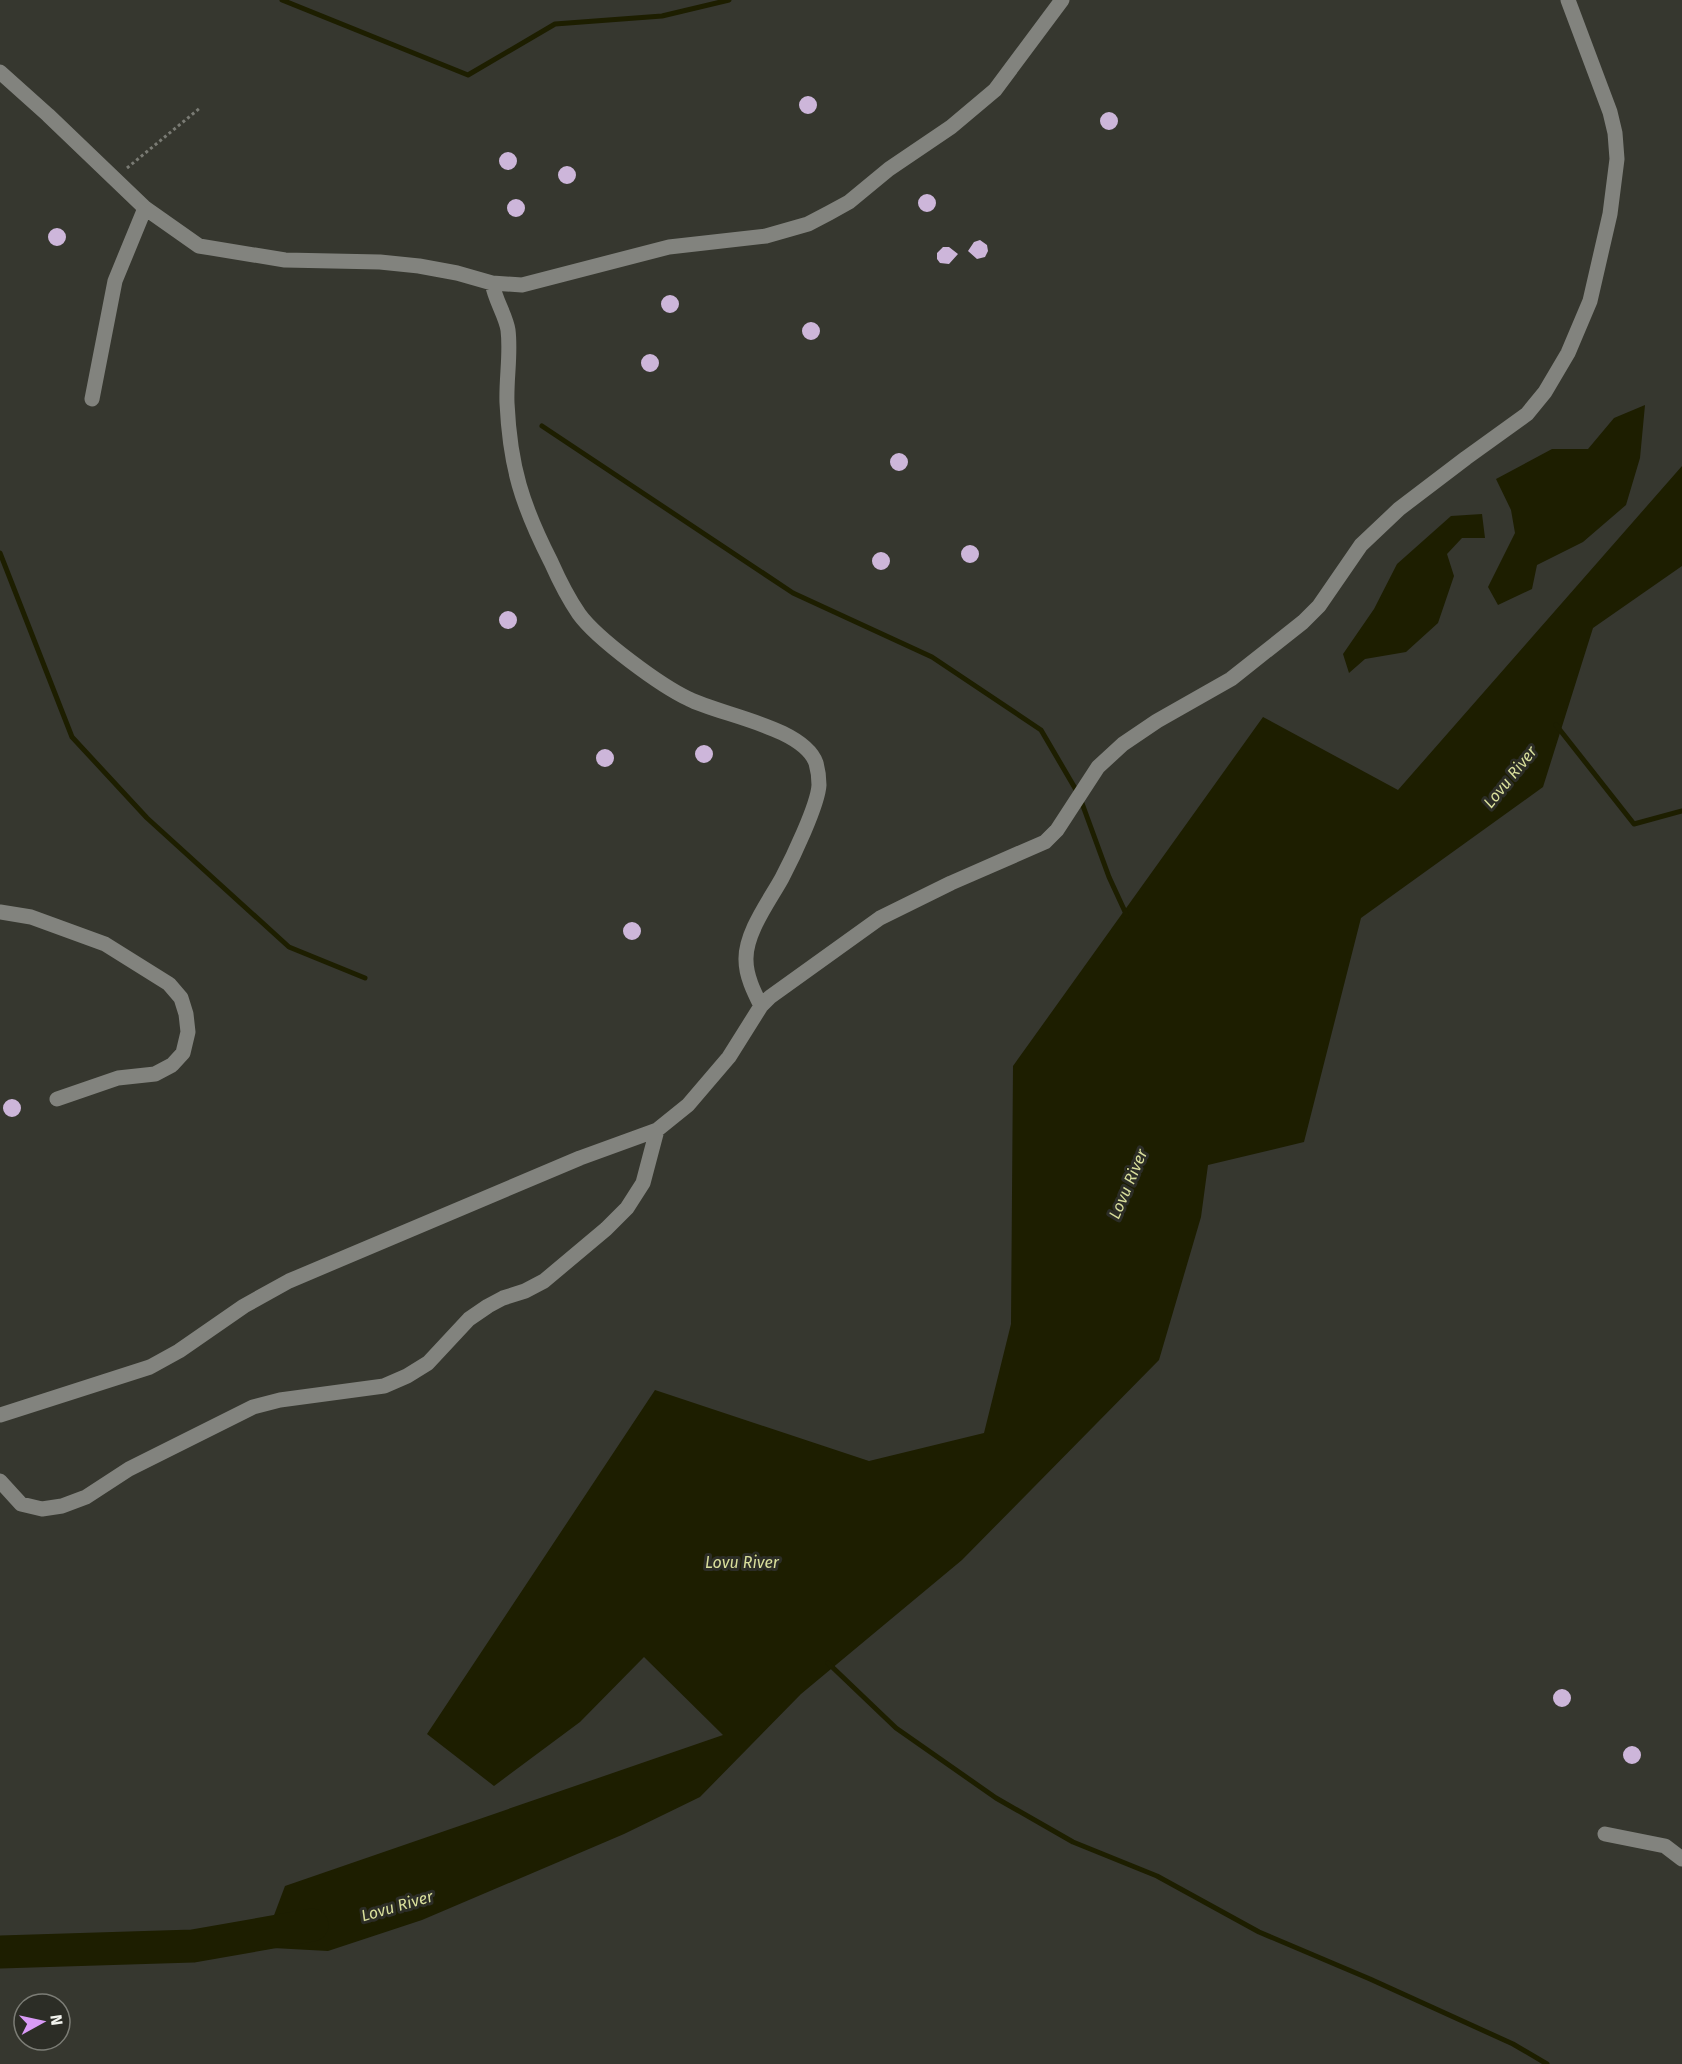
<svg xmlns="http://www.w3.org/2000/svg" width="1682" height="2064" font-family="'Fira Sans',sans-serif">
<style>
.water{fill:#1d1e00}
.lines{fill:none;stroke-linecap:round;stroke-linejoin:round}
.stream{stroke:#1d1e00;stroke-width:5}
.river{stroke:#1d1e00;stroke-width:33}
.building{fill:#cdb6da}
.path{stroke:#7a7b74;stroke-width:3;stroke-dasharray:3 3;stroke-linecap:butt}
.minor{stroke:#82837e;stroke-width:15}
.labels{text-anchor:middle;dominant-baseline:central;stroke-width:6;stroke-linejoin:round;paint-order:stroke}
.water-label{font-size:16px;font-style:italic;fill:#d8de9b;stroke:#2c2d26}
</style>
<rect width="100%" height="100%" fill="#36372f"/>
<path class="water" d="M1645,405L1640,458L1626,505L1583,542L1537,565L1532,589L1498,605L1488,587L1515,533L1511,510L1496,479L1552,449H1588L1614,418Z
M1682,466V566L1593,628L1543,787L1361,918L1304,1142L1208,1165L1201,1217L1159,1360L962,1560L801,1694L700,1797L624,1834L422,1920L328,1951L273,1948L261,1950L285,1886L723,1735L644,1657L580,1722L494,1786L427,1734L655,1390L869,1461L984,1433L1011,1324L1013,1066L1263,717L1398,790Z
M1482,514L1485,538H1462L1447,554L1454,576L1438,623L1406,652L1365,659L1349,673L1343,654L1374,609L1397,564L1451,516Z"/>
<g class="lines">
<path class="stream" d="M282,0L468,75L555,24L662,16L729,0
M542,426L793,593L932,657L1041,730L1079,795L1109,877L1127,916
M0,553L72,737L147,818L289,947L365,978
M1556,725L1634,824L1682,811
M828,1663L896,1728L996,1798L1073,1842L1157,1876L1259,1932L1370,1979L1513,2044L1547,2064"/>
<path class="river" d="M0,1952L193,1946L312,1925"/>
</g>
<path class="building" d="M799 105a9 9 0 1 1 18 0a9 9 0 1 1-18 0Z
M1100 121a9 9 0 1 1 18 0a9 9 0 1 1-18 0Z
M499 161a9 9 0 1 1 18 0a9 9 0 1 1-18 0Z
M558 175a9 9 0 1 1 18 0a9 9 0 1 1-18 0Z
M918 203a9 9 0 1 1 18 0a9 9 0 1 1-18 0Z
M507 208a9 9 0 1 1 18 0a9 9 0 1 1-18 0Z
M48 237a9 9 0 1 1 18 0a9 9 0 1 1-18 0Z
M980,240L987,245L988,251L985,257L977,259L968,251L974,242Z
M943,247H949L958,254L949,264L940,263L937,259V253Z
M661 304a9 9 0 1 1 18 0a9 9 0 1 1-18 0Z
M802 331a9 9 0 1 1 18 0a9 9 0 1 1-18 0Z
M641 363a9 9 0 1 1 18 0a9 9 0 1 1-18 0Z
M890 462a9 9 0 1 1 18 0a9 9 0 1 1-18 0Z
M961 554a9 9 0 1 1 18 0a9 9 0 1 1-18 0Z
M872 561a9 9 0 1 1 18 0a9 9 0 1 1-18 0Z
M499 620a9 9 0 1 1 18 0a9 9 0 1 1-18 0Z
M695 754a9 9 0 1 1 18 0a9 9 0 1 1-18 0Z
M596 758a9 9 0 1 1 18 0a9 9 0 1 1-18 0Z
M623 931a9 9 0 1 1 18 0a9 9 0 1 1-18 0Z
M3 1108a9 9 0 1 1 18 0a9 9 0 1 1-18 0Z
M1553 1698a9 9 0 1 1 18 0a9 9 0 1 1-18 0Z
M1623 1755a9 9 0 1 1 18 0a9 9 0 1 1-18 0Z"/>
<g class="lines">
<path class="path" d="M127,168L200,108"/>
<path class="minor" d="M0,72L48,115L145,208L199,246L285,260L380,262L419,266L457,273L492,283L522,285L669,247L766,236L808,224L829,213L849,202L889,169L951,127L995,90L1062,0
M492,283C495,300 506,316 508,330C511,354 506,379 507,403C510,467 522,505 551,562C559,580 568,598 579,614C597,639 661,686 689,699C720,715 803,727 816,763C818,770 819,778 819,785C818,805 792,859 782,878C770,900 745,933 746,960C746,976 754,992 761,1006
M92,399L115,281L145,208
M0,912L31,917L105,944L169,984L181,998L186,1014L188,1032L183,1053L172,1065L155,1074L118,1078L57,1099
M0,1415L150,1367L179,1351L244,1306L289,1281L580,1158L657,1130
M0,1481L21,1504L42,1509L62,1506L86,1497L129,1469L253,1407L280,1400L384,1386L407,1376L428,1363L469,1319L488,1306L503,1298L525,1291L544,1281L606,1229L627,1208L643,1183L657,1130L688,1105L729,1057L761,1006L770,997L880,918L951,883L1045,842L1057,830L1098,767L1123,744L1157,721L1231,679L1303,622L1319,606L1361,545L1399,509L1466,458L1527,414L1545,392L1568,353L1590,301L1610,214L1617,159L1615,133L1610,112L1568,0
M1605,1834L1665,1846L1682,1859"/>
</g>
<g class="labels">
<g class="water-label">
<text transform="translate(1510 777) rotate(-51)">Lovu River</text>
<text transform="translate(1128 1184) rotate(-67)">Lovu River</text>
<text x="742" y="1562">Lovu River</text>
<text transform="translate(397 1906) rotate(-16)">Lovu River</text>
</g>
</g>
<g transform="translate(42 2022) rotate(82)"><circle r="28" fill="#2c2d26" stroke="#7c7d76" stroke-width="1.5"/>
<path d="M0-4.5L10 22L0 15L-10 22Z" fill="#d99af7"/>
<text y="-9" font-size="16" font-weight="bold" text-anchor="middle" fill="#f3f4ef">N</text>
</g>
</svg>
